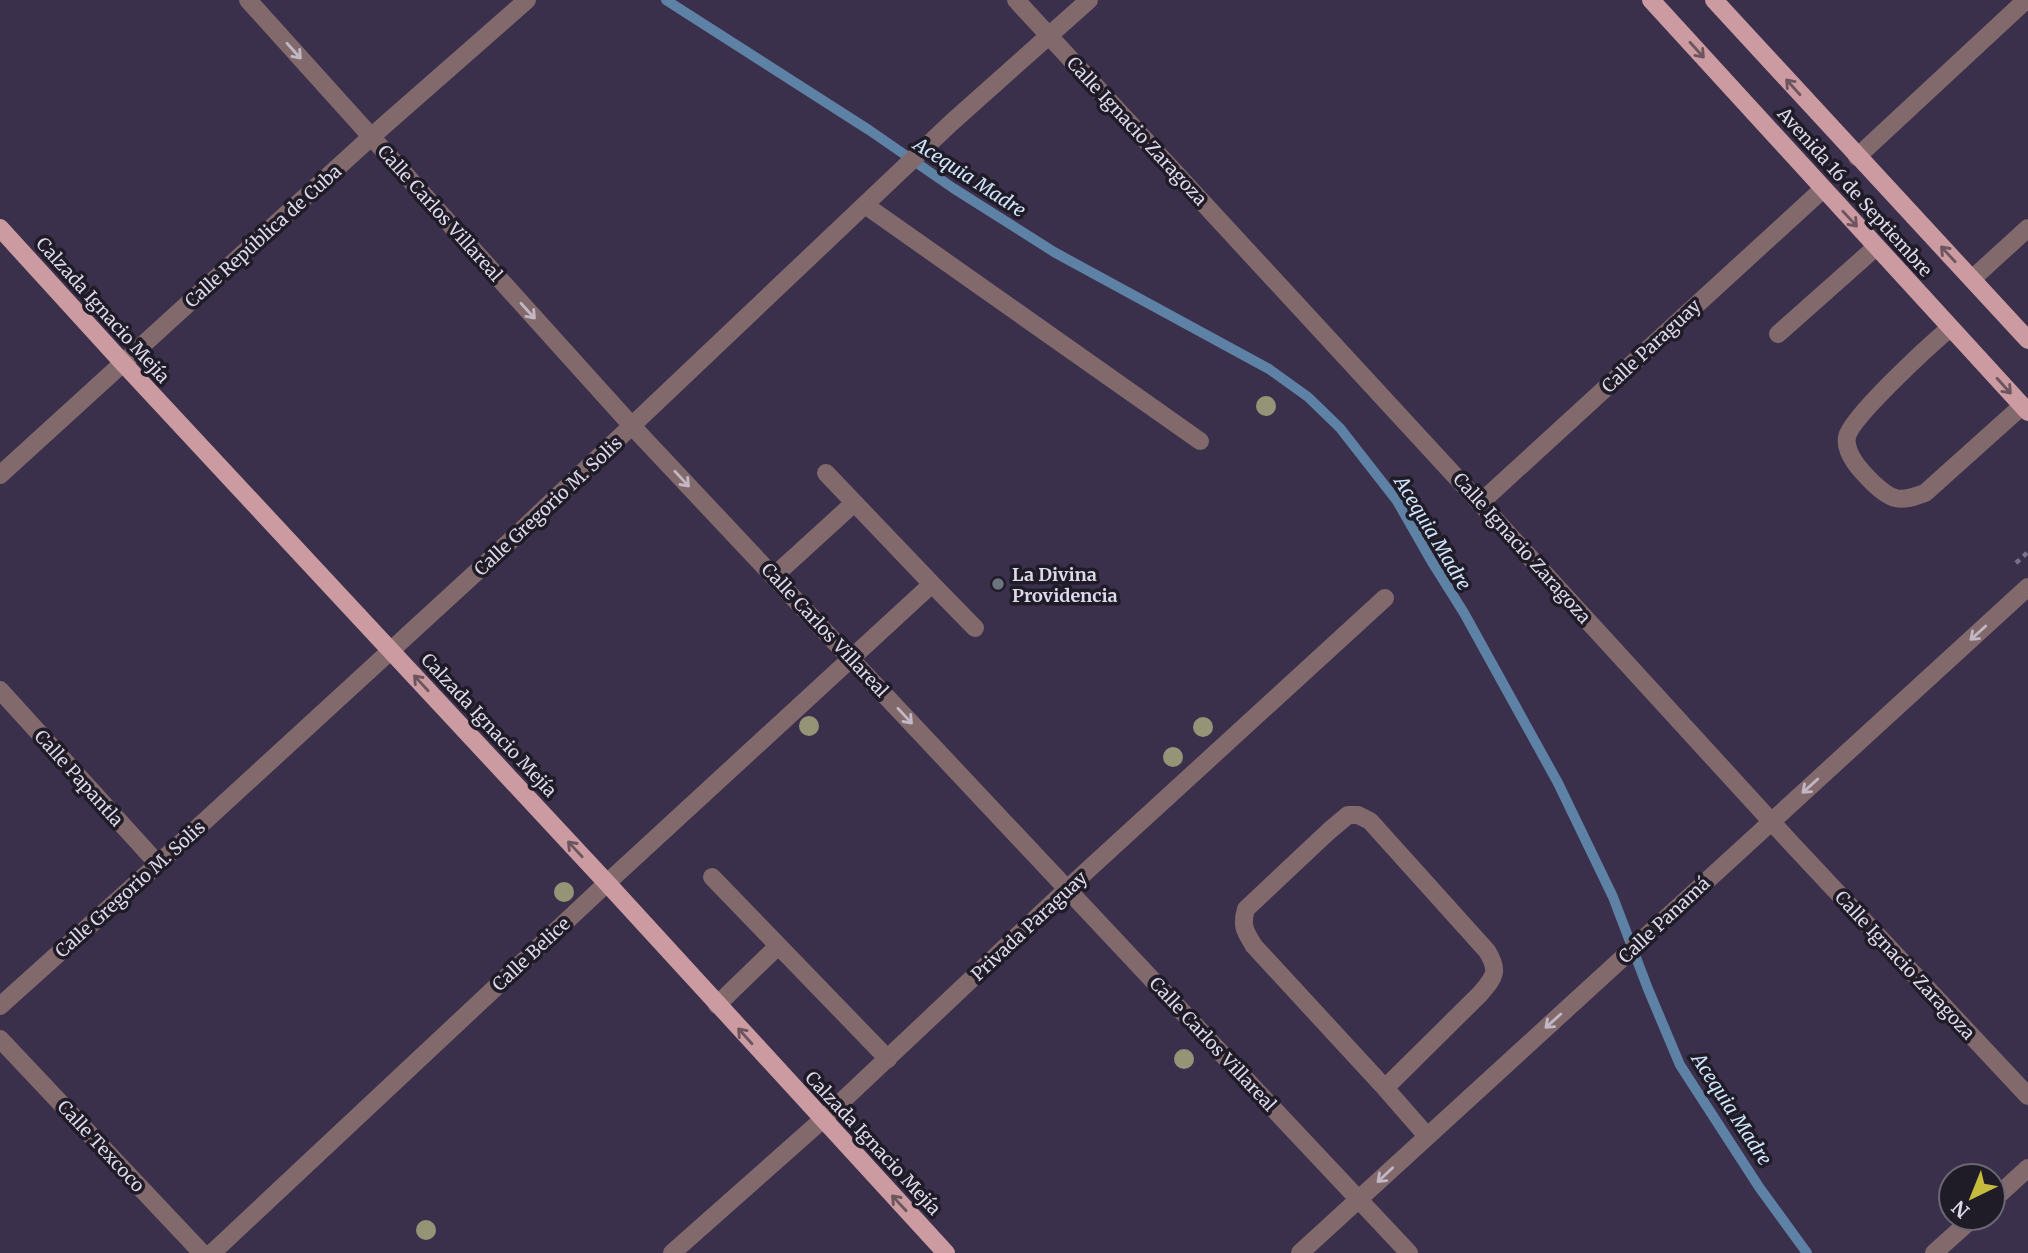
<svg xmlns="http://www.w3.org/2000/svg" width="2028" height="1253" font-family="Merriweather,serif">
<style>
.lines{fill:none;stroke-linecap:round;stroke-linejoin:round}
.stream{stroke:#5e82a6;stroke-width:10}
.path{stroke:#7a7289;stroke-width:4.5;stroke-dasharray:5 5;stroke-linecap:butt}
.minor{stroke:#81696c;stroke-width:18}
.major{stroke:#cb9ba1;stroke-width:18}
.tree{fill:#959476}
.oneway{stroke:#6c555e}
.oneway2{stroke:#c2b7c4}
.worship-dot{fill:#6b7280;stroke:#1f1b27;stroke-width:2.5}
.labels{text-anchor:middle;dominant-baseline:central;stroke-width:7;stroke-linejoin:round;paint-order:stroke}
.street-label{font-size:18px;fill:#ded9ea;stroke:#1f1b27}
.poi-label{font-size:18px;font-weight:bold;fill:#ded9ea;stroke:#1f1b27;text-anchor:start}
.water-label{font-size:19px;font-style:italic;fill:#cfe6fd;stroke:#1f1b27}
</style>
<rect width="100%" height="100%" fill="#3a304b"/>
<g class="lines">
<path class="stream" d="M666,0L869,130L953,188L1054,252L1269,369L1308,397L1340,428L1397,501L1432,562L1464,613L1558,783L1613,897L1648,989L1680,1065L1759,1187L1807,1253"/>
<path class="path" d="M2016,563L2028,552"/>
<path class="minor" d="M248,0L633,427L1409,1253
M1016,0L1480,503L1791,843L2028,1096
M1857,157L2026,0
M865,205L1200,441
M1972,279L2028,228
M1950,328C1931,344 1851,417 1847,437C1844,454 1862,472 1873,483C1893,502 1900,502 1925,493L2022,406
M1778,334L1876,247
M0,475L371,137L527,0
M1480,503L1823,189
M774,576L854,503
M932,584L975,628
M0,690L158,864
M712,877L888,1059
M717,1005L778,946
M0,1006L158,864L507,544L951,123L1089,0
M0,1039L202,1253
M1385,1088L1480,994C1494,977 1500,972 1487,951L1370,821L1358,815H1348L1329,831L1246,909C1241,926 1245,931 1254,946L1385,1088L1427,1136
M1993,1200L2028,1168
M212,1253L607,883L932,584L826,473
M672,1253L822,1120L1067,889L1385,598
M1300,1253L2028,587
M1934,1253L1973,1218"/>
<path class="major" d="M1651,0L2028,412
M1714,0L2028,340
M0,228L123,363L607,883L946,1253"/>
</g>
<g class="tree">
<circle cx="1266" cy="406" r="10"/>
<circle cx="809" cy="726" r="10"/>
<circle cx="1203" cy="727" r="10"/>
<circle cx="1173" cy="757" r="10"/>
<circle cx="564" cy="892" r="10"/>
<circle cx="1184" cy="1059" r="10"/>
<circle cx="426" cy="1230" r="10"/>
</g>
<defs><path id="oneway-shaft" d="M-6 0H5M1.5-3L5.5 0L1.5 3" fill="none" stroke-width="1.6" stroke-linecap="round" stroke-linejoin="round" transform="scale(1.75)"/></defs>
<g class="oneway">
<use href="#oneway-shaft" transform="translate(1697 50) rotate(48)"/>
<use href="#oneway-shaft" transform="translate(1793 87) rotate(-132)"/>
<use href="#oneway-shaft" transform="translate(1850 219) rotate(47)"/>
<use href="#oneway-shaft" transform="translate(1948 254) rotate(-133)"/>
<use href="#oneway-shaft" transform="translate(2004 386) rotate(48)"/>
<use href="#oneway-shaft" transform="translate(421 683) rotate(-133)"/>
<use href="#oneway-shaft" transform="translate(575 849) rotate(-133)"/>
<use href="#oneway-shaft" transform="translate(745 1036) rotate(-132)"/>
<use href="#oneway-shaft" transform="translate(899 1203) rotate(-133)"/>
</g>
<g class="oneway2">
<use href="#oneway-shaft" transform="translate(294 51) rotate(48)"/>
<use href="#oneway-shaft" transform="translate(528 311) rotate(48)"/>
<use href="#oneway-shaft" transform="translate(682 479) rotate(47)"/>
<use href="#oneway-shaft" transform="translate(1978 633) rotate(138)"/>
<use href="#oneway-shaft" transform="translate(905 716) rotate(47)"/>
<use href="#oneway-shaft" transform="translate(1810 786) rotate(138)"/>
<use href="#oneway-shaft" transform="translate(1553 1021) rotate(138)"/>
<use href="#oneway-shaft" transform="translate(1385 1175) rotate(137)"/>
</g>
<circle class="worship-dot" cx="998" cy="584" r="7"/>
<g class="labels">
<g class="street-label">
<text transform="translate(1137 131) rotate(47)">Calle Ignacio Zaragoza</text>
<text transform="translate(1855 192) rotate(48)">Avenida 16 de Septiembre</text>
<text transform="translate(440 213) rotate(48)">Calle Carlos Villareal</text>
<text transform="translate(263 236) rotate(-42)">Calle República de Cuba</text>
<text transform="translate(103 310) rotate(48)">Calzada Ignacio Mejía</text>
<text transform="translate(1651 346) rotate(-43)">Calle Paraguay</text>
<text transform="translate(548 506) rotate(-43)">Calle Gregorio M. Solis</text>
<text transform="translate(1522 548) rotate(48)">Calle Ignacio Zaragoza</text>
<text transform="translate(825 630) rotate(47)">Calle Carlos Villareal</text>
<text transform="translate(489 725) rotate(47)">Calzada Ignacio Mejía</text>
<text transform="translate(79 778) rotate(48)">Calle Papantla</text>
<text transform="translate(130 889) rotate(-42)">Calle Gregorio M. Solis</text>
<text transform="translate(1664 920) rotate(-43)">Calle Panamá</text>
<text transform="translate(1029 926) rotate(-43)">Privada Paraguay</text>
<text transform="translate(531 954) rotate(-43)">Calle Belice</text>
<text transform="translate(1905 965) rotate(47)">Calle Ignacio Zaragoza</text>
<text transform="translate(1213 1044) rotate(47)">Calle Carlos Villareal</text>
<text transform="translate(873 1143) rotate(47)">Calzada Ignacio Mejía</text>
<text transform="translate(101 1146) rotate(47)">Calle Texcoco</text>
</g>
<g class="poi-label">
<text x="1012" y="574">La Divina<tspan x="1012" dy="21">Providencia</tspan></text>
</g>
<g class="water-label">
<text transform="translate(970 177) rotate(33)">Acequia Madre</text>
<text transform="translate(1433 533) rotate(59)">Acequia Madre</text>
<text transform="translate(1732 1109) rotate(57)">Acequia Madre</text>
</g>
</g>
<g transform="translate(1972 1197) rotate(223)"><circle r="33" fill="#1f1b27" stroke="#6b6775" stroke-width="2"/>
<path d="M0-5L12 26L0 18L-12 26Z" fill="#c5bc3d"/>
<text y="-10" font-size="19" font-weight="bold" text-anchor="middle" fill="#ded9ea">N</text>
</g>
</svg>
